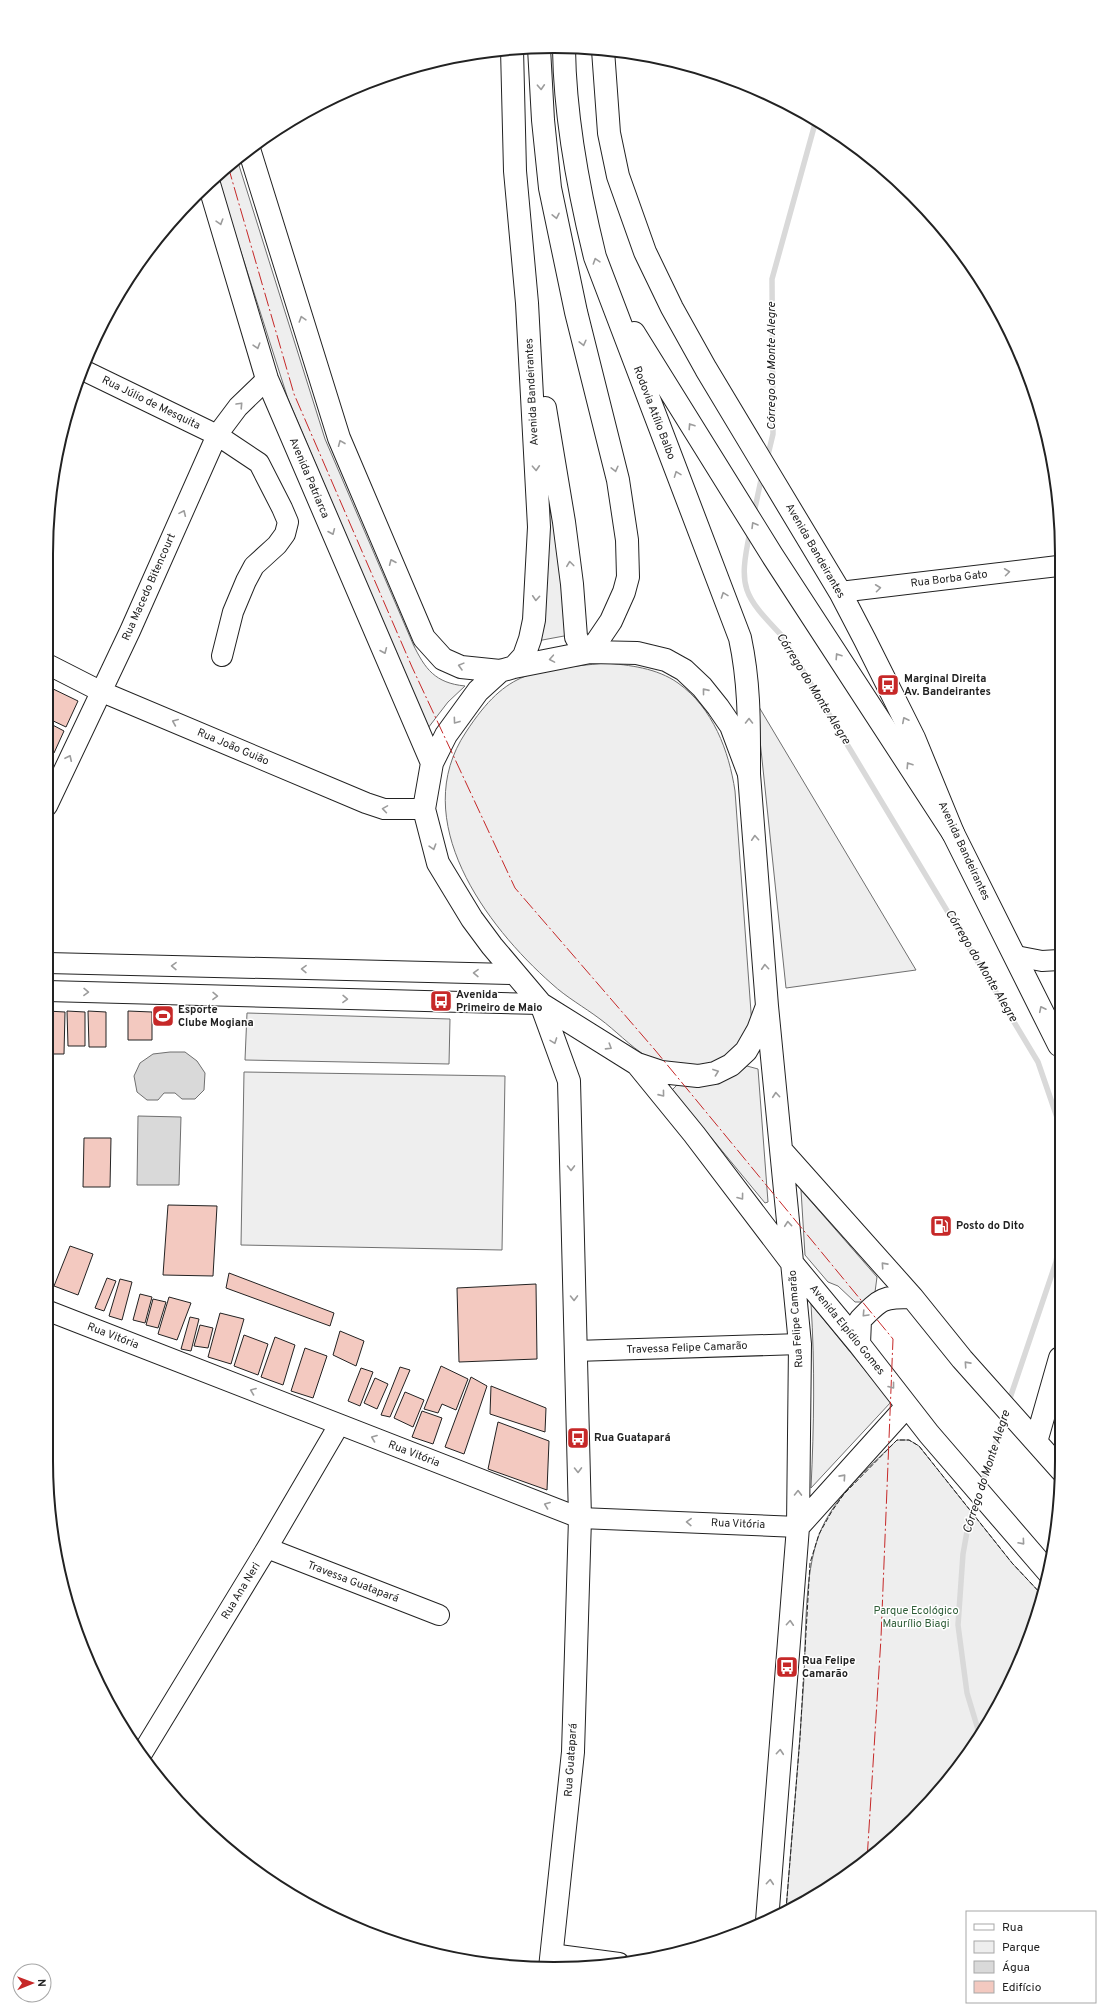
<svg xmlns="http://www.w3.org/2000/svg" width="1108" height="2015" font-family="Overpass,sans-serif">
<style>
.green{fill:#eee;stroke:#6f6f6f}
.water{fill:#d9d9d9;stroke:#6f6f6f}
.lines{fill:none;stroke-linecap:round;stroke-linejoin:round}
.stream{stroke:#d9d9d9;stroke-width:5.5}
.building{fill:#f3c9c0;stroke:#222}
.minor-casing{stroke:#222;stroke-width:22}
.major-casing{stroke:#222;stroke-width:24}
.highway-casing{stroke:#222;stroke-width:24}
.minor{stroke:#fff;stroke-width:20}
.major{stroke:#fff;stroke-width:22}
.highway{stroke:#fff;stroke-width:22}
.fence{stroke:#222;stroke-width:1;stroke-dasharray:5 2;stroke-linecap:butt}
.power{stroke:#c62828;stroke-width:1;stroke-dasharray:14 3 2 3;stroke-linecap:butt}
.oneway{stroke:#9c9c9c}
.labels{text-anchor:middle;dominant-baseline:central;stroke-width:3;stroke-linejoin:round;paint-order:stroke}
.street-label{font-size:11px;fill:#222;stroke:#fff}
.poi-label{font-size:11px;font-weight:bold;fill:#222;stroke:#fff;text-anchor:start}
.park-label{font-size:11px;fill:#2f5e38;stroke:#fff}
.water-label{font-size:12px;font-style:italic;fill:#222;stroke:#fff}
.rim{fill:none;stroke:#222;stroke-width:2}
</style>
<rect width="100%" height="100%" fill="#fff"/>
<path class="green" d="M237,159L325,439L413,644C425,669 435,683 465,686L448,702L428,728L288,399L217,177Z
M550,485L560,568L566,634L564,636L537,641L547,574Z
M605,663C629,665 657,668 678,683C713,708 729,751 735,791L752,1026C735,1048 728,1062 698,1065C682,1066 660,1063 646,1056C630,1046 615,1030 600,1019C584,1007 566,997 552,984C486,926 407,820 466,732C508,668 534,671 605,663Z
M756,702L916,970L786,988Z
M247,1013L450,1019L449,1064L245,1060Z
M747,1066L758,1069L768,1202L765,1203L672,1090L677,1085C703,1086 726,1083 747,1066Z
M244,1072L505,1076L502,1250L241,1245Z
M801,1190L877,1277L875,1292L863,1302H855L838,1286L828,1282L805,1255Z
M811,1304L891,1402L811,1488C814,1426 815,1366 811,1304Z
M897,1440H909L919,1446L1012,1563L1043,1596L994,1715L957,1770L889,1843L836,1884L786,1910C792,1833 799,1756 804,1678C806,1635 804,1575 819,1535C833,1497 869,1468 897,1440Z"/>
<path class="water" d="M170,1052H185L197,1061L205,1073L204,1090L195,1099H182L175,1093H164L158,1100H147L137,1092L134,1076L140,1063L153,1054Z
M138,1116L181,1117L179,1185H137Z"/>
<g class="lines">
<path class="stream" d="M767,459L773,434L772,279L816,120
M754,513L762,475
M750,532C738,588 743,595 782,636L1038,1062L1060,1126
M1008,1404L1056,1262L1060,1238
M981,1487L1005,1416
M978,1497L968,1526L963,1554L958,1625L967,1693L980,1736"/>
</g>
<path class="building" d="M47,686L78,701L66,727L47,718Z
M47,722L64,731L54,753L47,750Z
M47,758L51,760L47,768Z
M47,1011L65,1012L64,1054H46Z
M67,1011L85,1012V1046H68Z
M88,1011L106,1012V1047H89Z
M128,1011L152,1012V1040H128Z
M84,1138H111L110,1187H83Z
M168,1205L217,1206L213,1276L163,1275Z
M70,1246L93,1254L78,1295L54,1286Z
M229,1273L334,1313L330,1326L226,1288Z
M107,1278L116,1281L104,1311L95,1308Z
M120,1279L132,1282L122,1320L109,1316Z
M536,1284L537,1359L459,1362L457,1288Z
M140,1294L152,1297L145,1323L133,1320Z
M169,1297L191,1303L177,1340L158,1334Z
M153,1299L166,1302L158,1328L146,1325Z
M220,1313L244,1319L231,1364L208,1357Z
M190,1317L199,1319L191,1351L181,1349Z
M200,1325L213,1328L208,1348L194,1346Z
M340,1331L364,1341L356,1366L333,1355Z
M244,1335L268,1344L258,1375L234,1366Z
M275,1337L295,1345L283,1385L261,1377Z
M305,1348L327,1356L313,1398L291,1391Z
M441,1366L468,1379L456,1410L442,1404L438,1413L424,1409Z
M400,1367L410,1370L390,1417L381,1415Z
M361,1368L373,1372L360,1406L348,1401Z
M471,1377L487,1386L464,1454L445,1447Z
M375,1378L388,1384L377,1409L364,1403Z
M491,1386L546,1408L545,1432L490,1414Z
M405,1392L424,1400L413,1427L394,1418Z
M422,1411L442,1418L433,1444L412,1437Z
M498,1422L549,1441L547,1490L488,1469Z"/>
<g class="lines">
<g class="minor-casing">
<path id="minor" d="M85,371L217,435L259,463L282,508L288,522L285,534L277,545L254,566L246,581L233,612L222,656
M840,592L1058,566
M47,664L100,691L366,803L384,809H424
M47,806L130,631L217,435L238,407L267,379
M1016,956L1042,961L1059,960
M47,963L515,974
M47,991L541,1004
M46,1310L580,1518L798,1527
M575,1351L800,1344
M267,1548L439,1615
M141,1755L267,1548L339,1425
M551,1954L619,1963"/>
</g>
<g class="major-casing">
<path id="major" d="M512,49L515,171L527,303L539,527L534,620L530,639L524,656L514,667
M603,50L609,133L618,176L645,252L672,308L706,369L840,592L865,640L914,738L953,833L1059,1045
M249,149L339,438L424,638L443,659L461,667L500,671
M209,184L267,379L432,763
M545,408L564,522L572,584L576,637L581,646L590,652
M541,1004L569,1081L580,1518L573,1752L550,1968
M637,1064L694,1134L792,1263L859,1344L929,1434L1048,1572
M781,1150L912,1297L962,1359L1061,1470
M859,1344L860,1320C881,1298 883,1297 912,1297
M1036,1442L1060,1358
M798,1527L907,1406
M767,1921L798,1527L800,1344L767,1006L749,774L731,726L718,707L702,687L684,670L666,660L637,653L590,652L514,667L500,671L478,691L446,735L432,763L424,809L438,863L472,919L492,946L541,1004L637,1064L661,1072L698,1076L715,1073L731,1065L746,1051L758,1030L767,1006"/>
</g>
<g class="highway-casing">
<path id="highway" d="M539,48L543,120L550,188L576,312L618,480L627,540L628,577L624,592L611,621L590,652
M564,49C565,119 578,188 595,257L740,638C750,685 749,726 749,774
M634,333L772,555L953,833"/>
</g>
<use href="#minor" class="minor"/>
<use href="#major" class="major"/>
<use href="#highway" class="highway"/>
<path class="fence" d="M786,1910L800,1738L810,1563L819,1534L832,1511L844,1494L897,1440H909L919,1446L1012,1563L1043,1596"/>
<path class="power" d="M228,166L294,394L412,667L515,888L655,1050L893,1339L881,1638L867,1860"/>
</g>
<defs><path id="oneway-chevron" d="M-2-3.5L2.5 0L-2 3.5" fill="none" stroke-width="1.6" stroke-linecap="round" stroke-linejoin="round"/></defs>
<g class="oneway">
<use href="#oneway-chevron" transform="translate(541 87) rotate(87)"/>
<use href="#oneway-chevron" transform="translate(556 216) rotate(78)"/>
<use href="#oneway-chevron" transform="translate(220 222) rotate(73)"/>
<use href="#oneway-chevron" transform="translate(596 261) rotate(-108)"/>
<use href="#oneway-chevron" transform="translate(302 319) rotate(-107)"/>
<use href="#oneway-chevron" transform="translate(583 343) rotate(76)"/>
<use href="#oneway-chevron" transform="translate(257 346) rotate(73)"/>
<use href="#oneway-chevron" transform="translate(240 405) rotate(-47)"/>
<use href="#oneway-chevron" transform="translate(691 426) rotate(-123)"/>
<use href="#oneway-chevron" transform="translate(341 443) rotate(-112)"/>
<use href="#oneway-chevron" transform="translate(536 468) rotate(87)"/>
<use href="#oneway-chevron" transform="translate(615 469) rotate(76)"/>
<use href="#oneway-chevron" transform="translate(677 474) rotate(-111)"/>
<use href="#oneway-chevron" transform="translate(183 513) rotate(-66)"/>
<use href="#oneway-chevron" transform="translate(754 525) rotate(-121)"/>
<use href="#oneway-chevron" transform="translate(332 532) rotate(67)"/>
<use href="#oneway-chevron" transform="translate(392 562) rotate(-113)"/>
<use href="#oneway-chevron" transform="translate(570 564) rotate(-97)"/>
<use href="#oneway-chevron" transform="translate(1007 572) rotate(-7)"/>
<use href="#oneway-chevron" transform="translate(878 588) rotate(-7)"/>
<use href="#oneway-chevron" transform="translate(724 595) rotate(-110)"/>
<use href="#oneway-chevron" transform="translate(536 598) rotate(94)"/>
<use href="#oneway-chevron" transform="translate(384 651) rotate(67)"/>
<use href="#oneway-chevron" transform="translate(838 656) rotate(-123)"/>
<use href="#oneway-chevron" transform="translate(552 659) rotate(170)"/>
<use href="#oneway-chevron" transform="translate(461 666) rotate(-165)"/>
<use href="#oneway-chevron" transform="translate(705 691) rotate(-129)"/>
<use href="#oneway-chevron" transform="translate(905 720) rotate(-117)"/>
<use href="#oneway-chevron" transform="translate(456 721) rotate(126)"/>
<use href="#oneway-chevron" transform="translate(749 721) rotate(-90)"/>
<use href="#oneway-chevron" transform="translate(175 722) rotate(-157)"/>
<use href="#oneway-chevron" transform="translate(69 758) rotate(-65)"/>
<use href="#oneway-chevron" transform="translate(909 765) rotate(-123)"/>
<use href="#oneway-chevron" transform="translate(385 809) rotate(-171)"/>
<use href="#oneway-chevron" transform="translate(755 838) rotate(-94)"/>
<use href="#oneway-chevron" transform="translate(433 847) rotate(73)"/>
<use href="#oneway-chevron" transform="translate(174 966) rotate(-179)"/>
<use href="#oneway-chevron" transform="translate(765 967) rotate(-94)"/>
<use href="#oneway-chevron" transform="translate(304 969) rotate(-179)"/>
<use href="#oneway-chevron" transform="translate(476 973) rotate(-179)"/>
<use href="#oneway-chevron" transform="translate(86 992) rotate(1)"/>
<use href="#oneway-chevron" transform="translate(215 996) rotate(1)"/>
<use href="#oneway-chevron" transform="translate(345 999) rotate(1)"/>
<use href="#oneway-chevron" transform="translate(1042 1009) rotate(-116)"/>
<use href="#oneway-chevron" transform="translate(554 1041) rotate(70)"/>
<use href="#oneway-chevron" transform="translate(609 1047) rotate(32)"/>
<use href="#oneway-chevron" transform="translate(716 1072) rotate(-20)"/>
<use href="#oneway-chevron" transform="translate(662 1094) rotate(51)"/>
<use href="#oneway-chevron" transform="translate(776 1095) rotate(-95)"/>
<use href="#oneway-chevron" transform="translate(571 1168) rotate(89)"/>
<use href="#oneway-chevron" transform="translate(741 1197) rotate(53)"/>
<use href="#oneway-chevron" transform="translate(788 1224) rotate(-95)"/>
<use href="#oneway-chevron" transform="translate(884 1265) rotate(-132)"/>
<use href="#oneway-chevron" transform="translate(574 1298) rotate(89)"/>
<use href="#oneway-chevron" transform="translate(865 1314) rotate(133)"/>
<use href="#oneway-chevron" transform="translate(967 1364) rotate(-132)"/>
<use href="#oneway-chevron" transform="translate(892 1386) rotate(52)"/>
<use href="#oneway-chevron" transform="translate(253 1391) rotate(-159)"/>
<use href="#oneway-chevron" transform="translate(374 1438) rotate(-159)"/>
<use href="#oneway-chevron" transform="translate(578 1470) rotate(89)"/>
<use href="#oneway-chevron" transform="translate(843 1477) rotate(-48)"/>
<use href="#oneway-chevron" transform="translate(798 1493) rotate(-89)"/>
<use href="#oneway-chevron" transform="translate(547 1505) rotate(-159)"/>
<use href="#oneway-chevron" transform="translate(689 1522) rotate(-178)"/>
<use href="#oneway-chevron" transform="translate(1022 1542) rotate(49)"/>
<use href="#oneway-chevron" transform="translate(790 1623) rotate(-86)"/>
<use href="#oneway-chevron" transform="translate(780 1752) rotate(-85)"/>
<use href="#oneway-chevron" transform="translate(770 1882) rotate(-85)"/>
</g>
<defs>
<g id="bus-square" transform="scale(1.15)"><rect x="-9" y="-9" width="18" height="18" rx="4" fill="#c62828" stroke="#fff"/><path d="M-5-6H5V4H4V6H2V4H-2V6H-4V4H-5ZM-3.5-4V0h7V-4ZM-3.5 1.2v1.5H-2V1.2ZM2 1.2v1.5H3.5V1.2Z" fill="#fff"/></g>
<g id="stadium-square" transform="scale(1.15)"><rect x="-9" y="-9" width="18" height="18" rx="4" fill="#c62828" stroke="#fff"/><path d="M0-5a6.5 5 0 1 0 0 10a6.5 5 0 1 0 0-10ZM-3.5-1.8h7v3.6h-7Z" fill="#fff"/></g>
<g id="fuel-square" transform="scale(1.15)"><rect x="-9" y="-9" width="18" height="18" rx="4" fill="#c62828" stroke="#fff"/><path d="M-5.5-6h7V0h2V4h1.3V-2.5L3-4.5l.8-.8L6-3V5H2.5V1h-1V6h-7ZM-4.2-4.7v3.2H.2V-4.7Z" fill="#fff"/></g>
</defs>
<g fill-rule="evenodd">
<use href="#bus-square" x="888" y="685"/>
<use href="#bus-square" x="441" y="1001"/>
<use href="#stadium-square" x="163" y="1016"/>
<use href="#fuel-square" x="941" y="1226"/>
<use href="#bus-square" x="578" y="1438"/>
<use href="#bus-square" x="787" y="1667"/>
</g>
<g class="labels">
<g class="street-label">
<text transform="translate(532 392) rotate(-93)">Avenida Bandeirantes</text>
<text transform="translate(151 403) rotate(26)">Rua Júlio de Mesquita</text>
<text transform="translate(654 413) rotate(69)">Rodovia Atílio Balbo</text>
<text transform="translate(309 478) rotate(67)">Avenida Patriarca</text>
<text transform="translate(815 551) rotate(60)">Avenida Bandeirantes</text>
<text transform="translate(949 579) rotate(-7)">Rua Borba Gato</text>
<text transform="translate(149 587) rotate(-66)">Rua Macedo Bitencourt</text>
<text transform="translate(233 747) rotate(23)">Rua João Guião</text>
<text transform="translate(964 851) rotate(65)">Avenida Bandeirantes</text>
<text transform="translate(796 1319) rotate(-94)">Rua Felipe Camarão</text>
<text transform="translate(847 1330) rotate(51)">Avenida Elpídio Gomes</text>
<text transform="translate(113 1336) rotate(21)">Rua Vitória</text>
<text transform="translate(687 1348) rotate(-2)">Travessa Felipe Camarão</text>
<text transform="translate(414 1454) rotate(21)">Rua Vitória</text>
<text transform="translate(738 1524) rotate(2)">Rua Vitória</text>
<text transform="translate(353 1582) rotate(21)">Travessa Guatapará</text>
<text transform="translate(241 1591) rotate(-59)">Rua Ana Neri</text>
<text transform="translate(571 1760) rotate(-86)">Rua Guatapará</text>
</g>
<g class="poi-label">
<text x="904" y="679">Marginal Direita<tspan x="904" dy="13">Av. Bandeirantes</tspan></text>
<text x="456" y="995">Avenida<tspan x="456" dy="13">Primeiro de Maio</tspan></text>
<text x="178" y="1010">Esporte<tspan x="178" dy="13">Clube Mogiana</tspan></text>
<text x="956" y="1226">Posto do Dito</text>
<text x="594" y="1438">Rua Guatapará</text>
<text x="802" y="1661">Rua Felipe<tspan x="802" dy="13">Camarão</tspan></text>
</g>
<g class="park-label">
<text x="916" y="1611">Parque Ecológico<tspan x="916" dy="13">Maurílio Biagi</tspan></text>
</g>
<g class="water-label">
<text transform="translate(772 366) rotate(-90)">Córrego do Monte Alegre</text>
<text transform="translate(813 689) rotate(58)">Córrego do Monte Alegre</text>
<text transform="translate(981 966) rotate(59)">Córrego do Monte Alegre</text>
<text transform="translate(987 1472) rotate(-72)">Córrego do Monte Alegre</text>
</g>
</g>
<path d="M0 0H1108V2015H0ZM554 53H554A501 501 0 0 1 1055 554V1461A501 501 0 0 1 554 1962H554A501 501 0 0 1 53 1461V554A501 501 0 0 1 554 53Z" fill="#fff" fill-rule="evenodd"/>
<path class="rim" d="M554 53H554A501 501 0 0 1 1055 554V1461A501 501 0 0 1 554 1962H554A501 501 0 0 1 53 1461V554A501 501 0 0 1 554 53Z"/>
<rect x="966" y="1911" width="130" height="92" fill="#ffffff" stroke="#a7a7a7"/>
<rect x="974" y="1924" width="20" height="6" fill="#ffffff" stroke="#a7a7a7"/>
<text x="1002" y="1931" font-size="12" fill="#222222">Rua</text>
<rect x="974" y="1941" width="20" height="12" fill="#eeeeee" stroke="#a7a7a7"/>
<text x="1002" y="1951" font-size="12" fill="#222222">Parque</text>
<rect x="974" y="1961" width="20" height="12" fill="#d9d9d9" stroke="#a7a7a7"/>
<text x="1002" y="1971" font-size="12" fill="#222222">Água</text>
<rect x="974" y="1981" width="20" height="12" fill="#f3c9c0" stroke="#a7a7a7"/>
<text x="1002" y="1991" font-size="12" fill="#222222">Edifício</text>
<g transform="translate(32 1983) rotate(89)"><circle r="19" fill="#ffffff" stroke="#a7a7a7"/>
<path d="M0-3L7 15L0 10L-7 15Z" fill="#c62828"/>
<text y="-6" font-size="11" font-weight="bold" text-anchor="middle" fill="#222222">N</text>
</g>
</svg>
